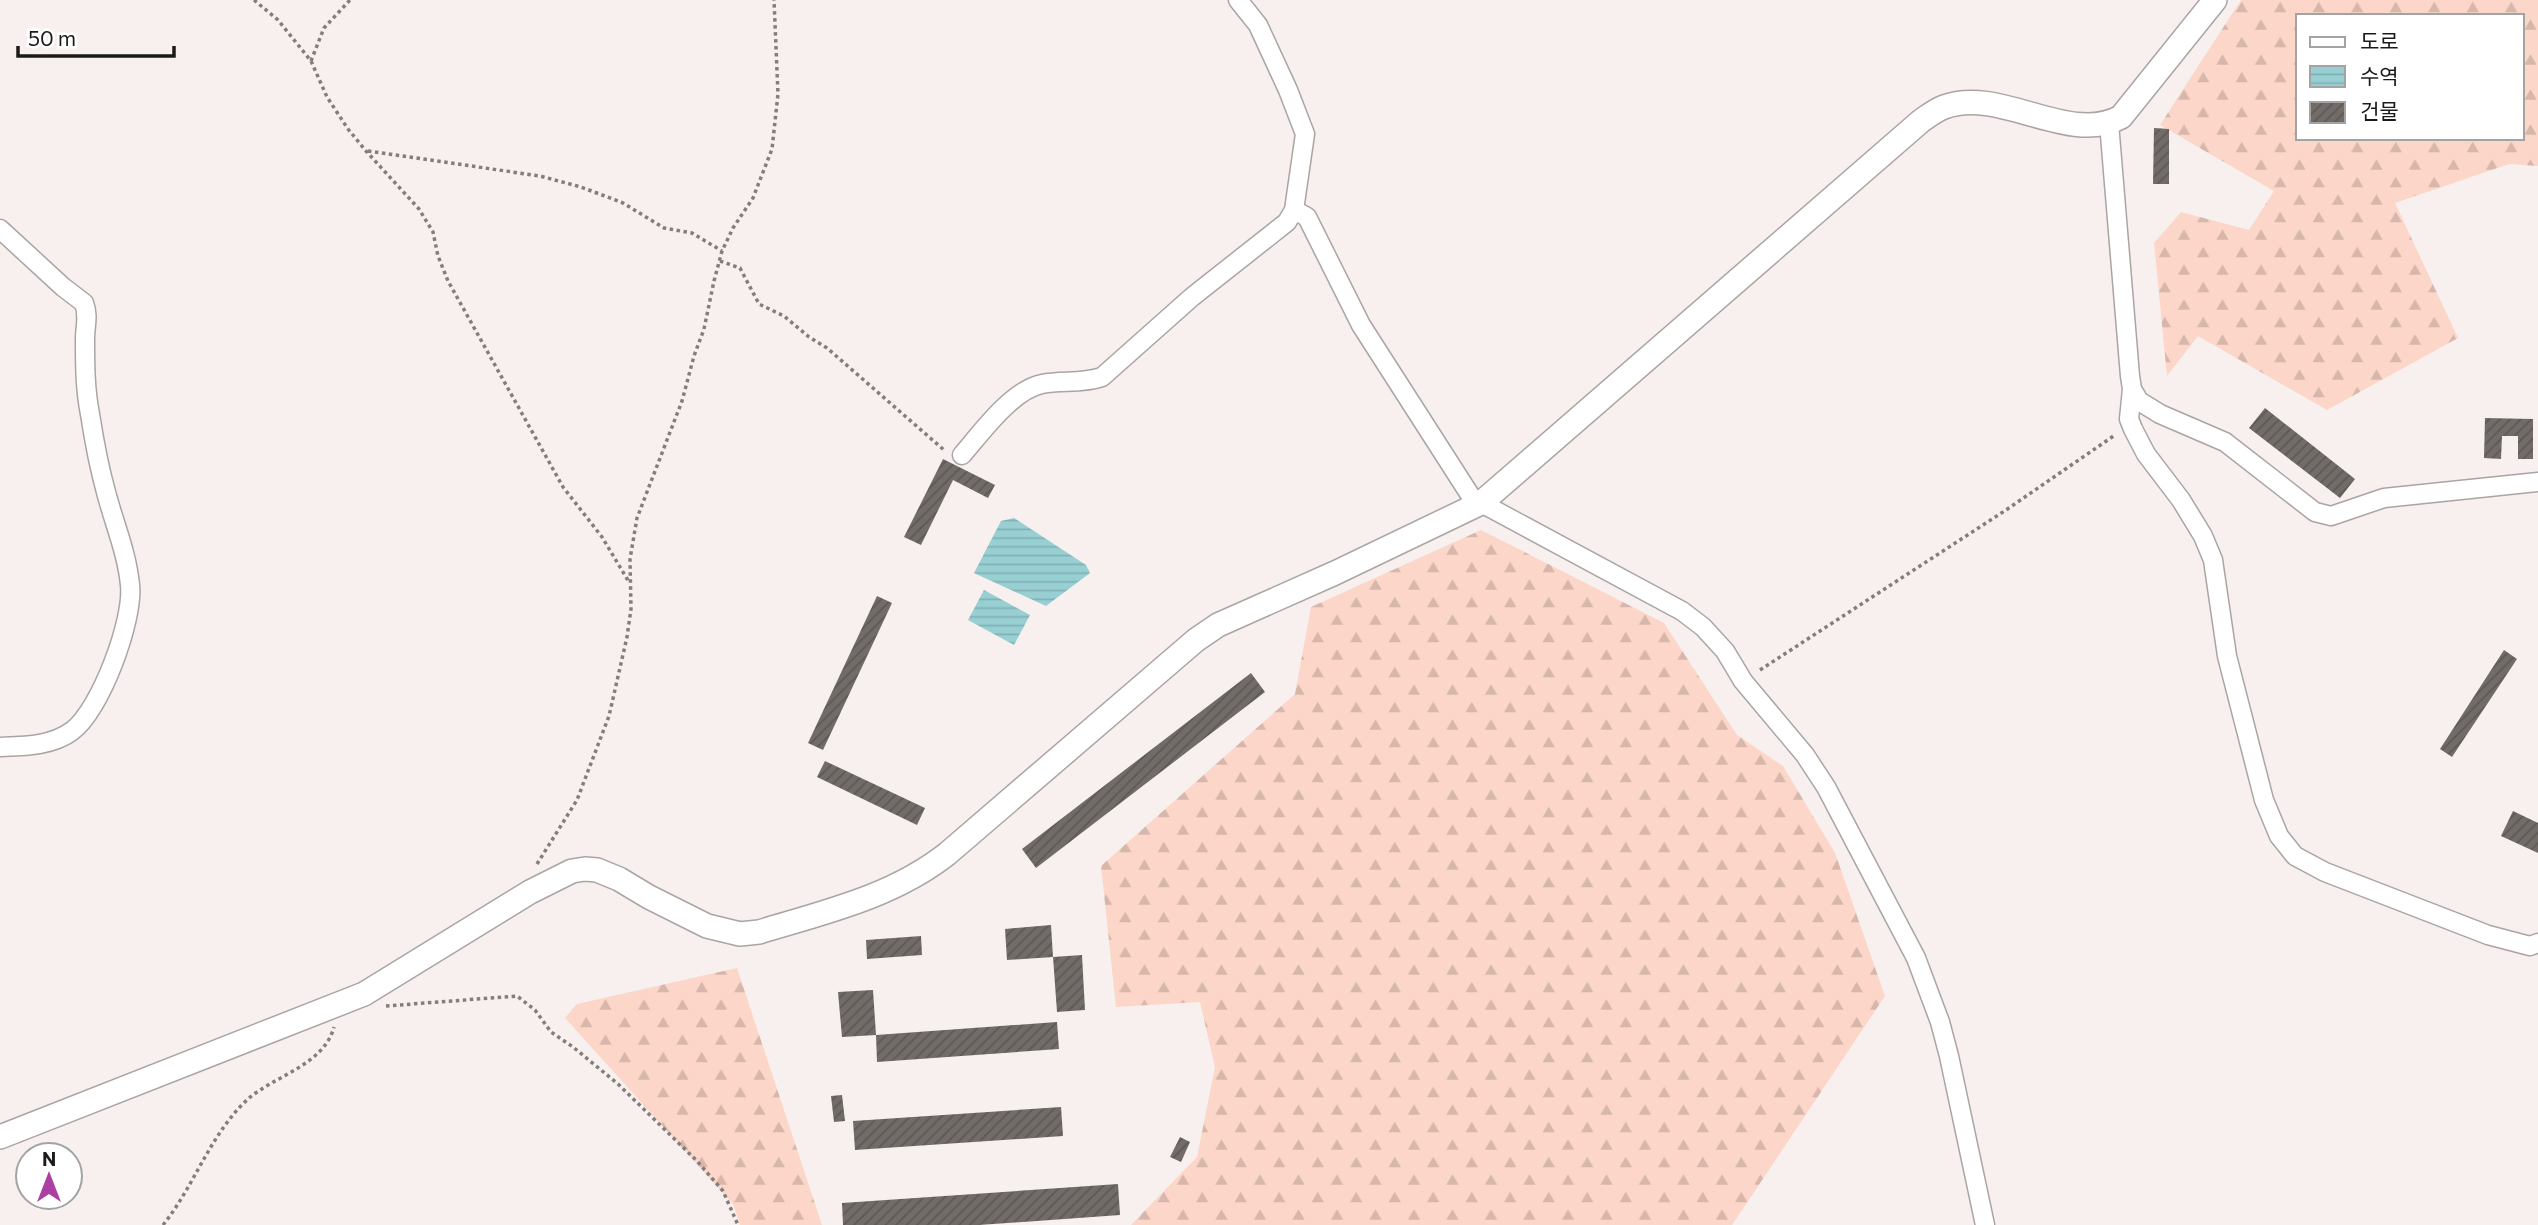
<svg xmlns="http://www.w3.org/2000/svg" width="2538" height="1225" font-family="Commissioner,'Noto Sans KR',sans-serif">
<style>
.forest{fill:url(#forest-firs);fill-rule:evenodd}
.water{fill:url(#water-rules)}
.building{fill:url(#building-hatch)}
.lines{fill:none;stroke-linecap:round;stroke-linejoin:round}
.minor-casing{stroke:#aba5a2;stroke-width:21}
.tertiary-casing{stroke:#aba5a2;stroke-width:26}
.path{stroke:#827e7c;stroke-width:3.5;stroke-dasharray:3.5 3.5;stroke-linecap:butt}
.minor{stroke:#fff;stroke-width:18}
.tertiary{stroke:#fff;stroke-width:23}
</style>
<defs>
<pattern id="forest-firs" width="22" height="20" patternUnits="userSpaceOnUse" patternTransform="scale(1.75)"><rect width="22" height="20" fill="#fcd6c8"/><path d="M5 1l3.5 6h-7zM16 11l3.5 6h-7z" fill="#d7b7ab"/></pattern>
<pattern id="water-rules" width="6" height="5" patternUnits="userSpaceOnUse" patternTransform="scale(1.75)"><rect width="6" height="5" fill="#98cfd3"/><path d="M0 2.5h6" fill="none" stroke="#82b1b5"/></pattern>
<pattern id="building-hatch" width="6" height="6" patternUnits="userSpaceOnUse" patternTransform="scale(1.75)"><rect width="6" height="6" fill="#726c69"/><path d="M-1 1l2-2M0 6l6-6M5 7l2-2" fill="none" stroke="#5d5856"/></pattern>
</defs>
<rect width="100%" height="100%" fill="#f7f0ee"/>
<path class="forest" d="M2241,0H2538V166L2509,164L2395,203L2458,338L2327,410L2198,336L2167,376L2154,243L2181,212L2249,230L2274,191L2160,125ZM2298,16H2522V138H2298Z
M1481,530L1664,623L1737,735L1783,766L1835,853L1885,996L1732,1225H1131L1197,1157L1215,1067L1200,1002L1116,1007L1101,866L1295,694L1311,607Z
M737,968L822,1225H740L733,1204L565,1018L577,1004Z"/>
<path class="water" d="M1014,518L1086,565L1090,573L1046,606L974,573L1001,521Z
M984,590L1030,615L1014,645L968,620Z"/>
<path class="building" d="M2154,128L2169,129V184H2153Z
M2265,408L2355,479L2340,498L2249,428Z
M2485,418L2533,419V459H2518V436H2502L2501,459L2484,458Z
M943,459L995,485L988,498L953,480L921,545L904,537Z
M877,596L892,603L823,750L808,743Z
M2504,650L2517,659L2452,757L2440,749Z
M1251,673L1265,692L1036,868L1022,849Z
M825,761L925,808L917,825L817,777Z
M2513,811L2538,823V853L2501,836Z
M1051,925L1053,957L1007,960L1005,929Z
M921,936L922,955L867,959L866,940Z
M1082,955L1085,1010L1057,1012L1053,957Z
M873,990L876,1035L842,1037L838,992Z
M1057,1022L1059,1049L877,1062L876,1035Z
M842,1095L845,1121L834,1122L831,1096Z
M1061,1107L1063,1136L855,1150L853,1121Z
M1180,1137L1190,1142L1181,1162L1170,1157Z
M1118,1184L1120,1215L979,1225H843L842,1203Z"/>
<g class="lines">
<g class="minor-casing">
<path id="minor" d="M2109,123L2130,376L2132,389L2139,401L2160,414L2225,442L2315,512L2331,516L2384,498L2538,482
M1294,210L1307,217L1361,325L1472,498L1682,611L1703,627L1725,651L1743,681L1805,755L1826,787L1916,958L1940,1022L1949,1056L1985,1225
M0,229L63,287L84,303C89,316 85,326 85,339C85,364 85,389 90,414C94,440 99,467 106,492C114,523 127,553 130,585C134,620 100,711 72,731C52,746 24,746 0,747
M2132,389L2129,419L2133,429L2146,454L2181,500L2203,536L2213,560L2227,656L2264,800L2279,836L2295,856L2325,872L2488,935L2530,946L2538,943
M962,455C981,433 1012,390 1042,384C1062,380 1082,384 1102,377L1192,297L1287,222L1294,210L1305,134L1288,90L1258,25L1238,0"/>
</g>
<g class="tertiary-casing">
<path id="tertiary" d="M0,1137L364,994L530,892L572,871L585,869L597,870L619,879L649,897L707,926L740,934L759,932C825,912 892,897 947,854L1196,640L1218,625L1335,573L1481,503L1921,121C1928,116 1936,110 1944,107C2001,86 2068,146 2121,117L2215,0"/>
</g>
<path class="path" d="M254,0L278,20L311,61L327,97L348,129L366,151L419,209L433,232L438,256L448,281L563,487L602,537L629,582
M311,61L324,28L350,0
M368,151L540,176L581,187L623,203L664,228L692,233L722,251
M720,261L740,268L759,304L784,316L809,337L827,348L944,450
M1760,670L2006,510L2115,435
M537,864L577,800L609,716L627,637L631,609L630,559L637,518L682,401L694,356L704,329L714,281L722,251L733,228L753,198L772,149L778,94L774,0
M386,1006L517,996L535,1010L551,1032L573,1047L618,1084L697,1161L723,1191L738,1225
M163,1225C195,1185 210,1134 248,1099C274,1076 324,1065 334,1027"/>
<use href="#minor" class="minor"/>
<use href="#tertiary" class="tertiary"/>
</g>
<rect x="2296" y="14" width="228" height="126" fill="#ffffff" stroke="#a4a3a3" stroke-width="2"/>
<rect x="2310" y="37" width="35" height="10" fill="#ffffff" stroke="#a4a3a3" stroke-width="2"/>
<text x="2360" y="49" font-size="21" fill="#1c1a19">도로</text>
<rect x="2310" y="66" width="35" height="21" fill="url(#water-rules)" stroke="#a4a3a3" stroke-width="2"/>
<text x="2360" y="84" font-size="21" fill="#1c1a19">수역</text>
<rect x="2310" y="102" width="35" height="21" fill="url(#building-hatch)" stroke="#a4a3a3" stroke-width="2"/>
<text x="2360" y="119" font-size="21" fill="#1c1a19">건물</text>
<g transform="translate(49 1176)"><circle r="33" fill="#ffffff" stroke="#a4a3a3" stroke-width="2"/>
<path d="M0-5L12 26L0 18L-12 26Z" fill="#ab40a2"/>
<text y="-10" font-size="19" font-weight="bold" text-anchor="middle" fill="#1c1a19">N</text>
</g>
<path d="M18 46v10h156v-10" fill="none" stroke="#1c1a19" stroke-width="3.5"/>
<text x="28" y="46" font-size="21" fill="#1c1a19" stroke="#ffffff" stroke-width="5" paint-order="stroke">50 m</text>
</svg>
